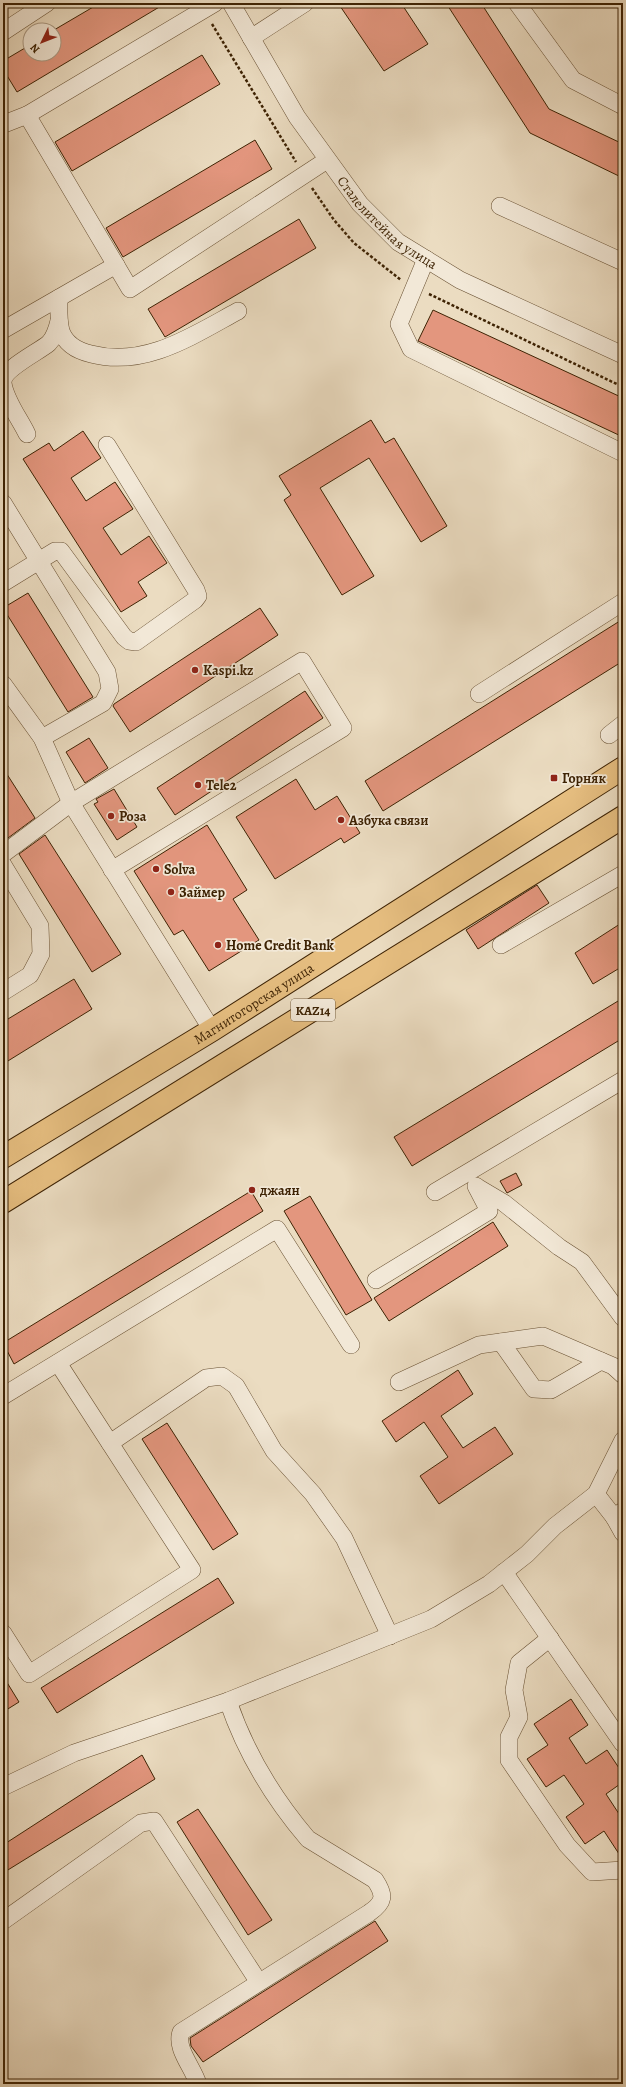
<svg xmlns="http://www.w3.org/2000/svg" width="626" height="2087" font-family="Alegreya,serif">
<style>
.building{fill:#e3967e;stroke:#3e2304}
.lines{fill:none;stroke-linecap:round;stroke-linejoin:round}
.minor-casing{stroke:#695133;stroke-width:18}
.major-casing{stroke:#3e2304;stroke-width:24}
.path{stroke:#3e2304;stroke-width:2.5;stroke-dasharray:3 2;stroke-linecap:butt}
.minor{stroke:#f2e8d7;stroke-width:17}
.major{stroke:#e6be80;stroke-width:22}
.poi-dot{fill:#8f2418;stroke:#f2e8d7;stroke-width:1.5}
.labels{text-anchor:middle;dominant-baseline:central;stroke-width:3.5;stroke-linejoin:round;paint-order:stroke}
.shield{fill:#f2e8d7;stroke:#745e43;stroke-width:1}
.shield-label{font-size:13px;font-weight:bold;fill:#3e2304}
.street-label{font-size:14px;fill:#3e2304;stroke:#f2e8d7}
.poi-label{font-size:14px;font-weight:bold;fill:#3e2304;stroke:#f2e8d7;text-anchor:start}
</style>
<rect width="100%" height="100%" fill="#ebdcc1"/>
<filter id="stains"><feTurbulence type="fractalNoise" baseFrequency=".005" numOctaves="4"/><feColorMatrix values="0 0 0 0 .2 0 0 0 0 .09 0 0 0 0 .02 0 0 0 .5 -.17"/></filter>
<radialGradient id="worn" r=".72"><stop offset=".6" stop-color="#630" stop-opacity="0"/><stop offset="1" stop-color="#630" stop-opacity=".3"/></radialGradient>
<path class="building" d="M100,3H166L17,92L3,69V61L30,45V54H54V30Z
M338,3H401L428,44L384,71Z
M446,3H481L549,109L623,144V178L530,133Z
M202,55L220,84L72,171L55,142Z
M255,140L272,169L123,257L106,228Z
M299,219L316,248L165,337L148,309Z
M433,310L623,398V437L418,341Z
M371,420L385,443L394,438L447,526L421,542L369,458L320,488L374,576L342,595L284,500L291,495L279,476Z
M83,431L101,458L71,478L86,501L115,482L133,509L103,528L121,555L149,536L167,563L138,582L147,596L121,612L23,459L49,443L54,451Z
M28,593L93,697L68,712L3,608Z
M260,608L278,635L130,732L113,706L114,704Z
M623,619V661L383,811L365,781Z
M305,691L323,718L175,815L157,788Z
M89,738L108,768L85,783L66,752Z
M3,768L35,818L8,838L3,829Z
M296,779L315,810L337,796L360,833L344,843L341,838L275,879L236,817Z
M114,789L137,827L117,840L94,804L98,802L96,799Z
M207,825L247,890L233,899L259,940L209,971L183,930L174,935L134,871Z
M45,835L121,954L92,972L19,854Z
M537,885L549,903L478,949L466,930Z
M623,922V966L593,984L575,953Z
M74,979L92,1009L3,1064V1022Z
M623,998V1038L412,1166L394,1137Z
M516,1173L522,1185L507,1193L500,1181Z
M251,1191L263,1211L14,1364L3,1343Z
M310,1196L372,1300L346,1315L284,1211Z
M493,1222L508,1246L389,1321L374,1298Z
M458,1370L473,1394L441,1416L463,1448L495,1427L513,1454L439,1504L420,1476L448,1457L424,1422L396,1442L382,1421Z
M167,1423L238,1534L213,1550L142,1439Z
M218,1578L234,1603L57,1713L41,1688Z
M3,1676L19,1702L3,1712Z
M571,1699L588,1725L569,1738L586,1764L607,1750L623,1774V1782L606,1794L623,1820V1860L604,1831L585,1844L566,1817L584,1804L564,1775L546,1787L527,1759L548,1745L534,1724Z
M142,1755L155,1779L3,1873V1845Z
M198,1809L272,1920L248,1935L177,1822Z
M375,1921L388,1941L203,2062L191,2046L190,2038Z"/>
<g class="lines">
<g class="minor-casing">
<g id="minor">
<path id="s1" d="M231,3L297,117L360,204L398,242L460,280L623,355"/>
<path d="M517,3L573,80L623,106"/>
<path d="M3,32L47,3"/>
<path d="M251,38L305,3"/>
<path d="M27,115L130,289L327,160"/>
<path d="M4,124L27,115L215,3"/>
<path d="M500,206L623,262"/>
<path d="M426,259L399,324L411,349L623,453"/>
<path d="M59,298C59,308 58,320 61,331C66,345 78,351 91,354C145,368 192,336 238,311"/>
<path d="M3,330L116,265"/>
<path d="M27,434C20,419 5,400 3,383C2,369 39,352 49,343C55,337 57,329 59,321"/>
<path d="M3,503L107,672L110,689L103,703L42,738"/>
<path d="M3,583L55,551H61L124,637L129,641L136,642L195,600L198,596L196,590L107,445"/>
<path d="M3,684L42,738L71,803L212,1030"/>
<path d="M479,694L623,602"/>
<path d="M609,735L623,724"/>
<path d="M3,854L71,803L302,661L343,728L112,870"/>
<path d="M3,865L40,926L41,954L30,975L3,992"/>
<path d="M501,945L623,874"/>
<path d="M477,1187L504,1203L559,1247L582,1262L623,1318"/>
<path d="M435,1192L623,1080"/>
<path d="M376,1280L489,1211L476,1186"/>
<path d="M501,1342L534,1389L551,1390L601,1361"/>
<path d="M399,1382L479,1345L543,1336L613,1366L623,1375"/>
<path d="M3,1396L277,1229L351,1345"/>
<path d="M110,1443L206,1378L222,1376L236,1386L274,1451L313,1494L344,1538L390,1636"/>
<path d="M596,1494L614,1517L623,1511"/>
<path d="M614,1517L623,1533"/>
<path d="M504,1572L623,1744"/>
<path d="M3,1633L29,1674L192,1570L58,1363"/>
<path d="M550,1638L519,1663L514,1690L519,1717L509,1737V1760L567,1845L592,1872L623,1870"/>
<path d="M3,1787L74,1753L228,1701L431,1619L489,1584L527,1554L555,1526L596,1494L623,1440"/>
<path d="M3,1921L141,1823L154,1821L258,1981"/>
<path d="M198,2084C193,2067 175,2049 181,2032L369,1913C385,1902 385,1895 375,1880L308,1839C273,1798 245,1751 228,1701"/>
</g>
</g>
<g class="major-casing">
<g id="major">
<path id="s2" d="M3,1157L212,1030L623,768"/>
<path d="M3,1202L623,817"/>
</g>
</g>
<path class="path" d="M212,24L296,162
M312,188L334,220L354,243L401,280
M429,294L623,387"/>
<use href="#minor" class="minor"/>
<use href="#major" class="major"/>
</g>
<g class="poi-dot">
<circle cx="195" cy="670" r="4"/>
<rect x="550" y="774" width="8" height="8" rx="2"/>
<circle cx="198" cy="785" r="4"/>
<circle cx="111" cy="816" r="4"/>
<circle cx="341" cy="820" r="4"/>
<circle cx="156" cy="869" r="4"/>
<circle cx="171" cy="892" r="4"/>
<circle cx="218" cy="945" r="4"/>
<circle cx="252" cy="1190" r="4"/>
</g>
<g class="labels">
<rect class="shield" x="291" y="999" width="44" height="22" rx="3"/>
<g class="shield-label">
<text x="313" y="1010">KAZ14</text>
</g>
<g class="street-label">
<text stroke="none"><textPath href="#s1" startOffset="272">Сталелитейная улица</textPath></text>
<text stroke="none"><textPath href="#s2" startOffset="294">Магнитогорская улица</textPath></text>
</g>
<g class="poi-label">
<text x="203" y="670">Kaspi.kz</text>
<text x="562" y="778">Горняк</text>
<text x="206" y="785">Tele2</text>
<text x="119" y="816">Роза</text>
<text x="349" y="820">Азбука связи</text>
<text x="164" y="869">Solva</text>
<text x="179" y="892">Займер</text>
<text x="226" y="945">Home Credit Bank</text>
<text x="260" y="1190">джаян</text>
</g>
</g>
<rect width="626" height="2087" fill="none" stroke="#ebdcc1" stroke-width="16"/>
<rect x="4" y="4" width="618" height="2079" fill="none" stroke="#3e2304" stroke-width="2"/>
<rect x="8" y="8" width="610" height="2071" fill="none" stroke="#3e2304"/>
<g transform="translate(42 42) rotate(227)"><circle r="19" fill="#f2e8d7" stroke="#aa9983"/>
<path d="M0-3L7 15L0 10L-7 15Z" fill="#8f2418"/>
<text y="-6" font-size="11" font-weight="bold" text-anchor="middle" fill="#3e2304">N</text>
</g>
<rect width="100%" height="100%" filter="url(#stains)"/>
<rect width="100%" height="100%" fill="url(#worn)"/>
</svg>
